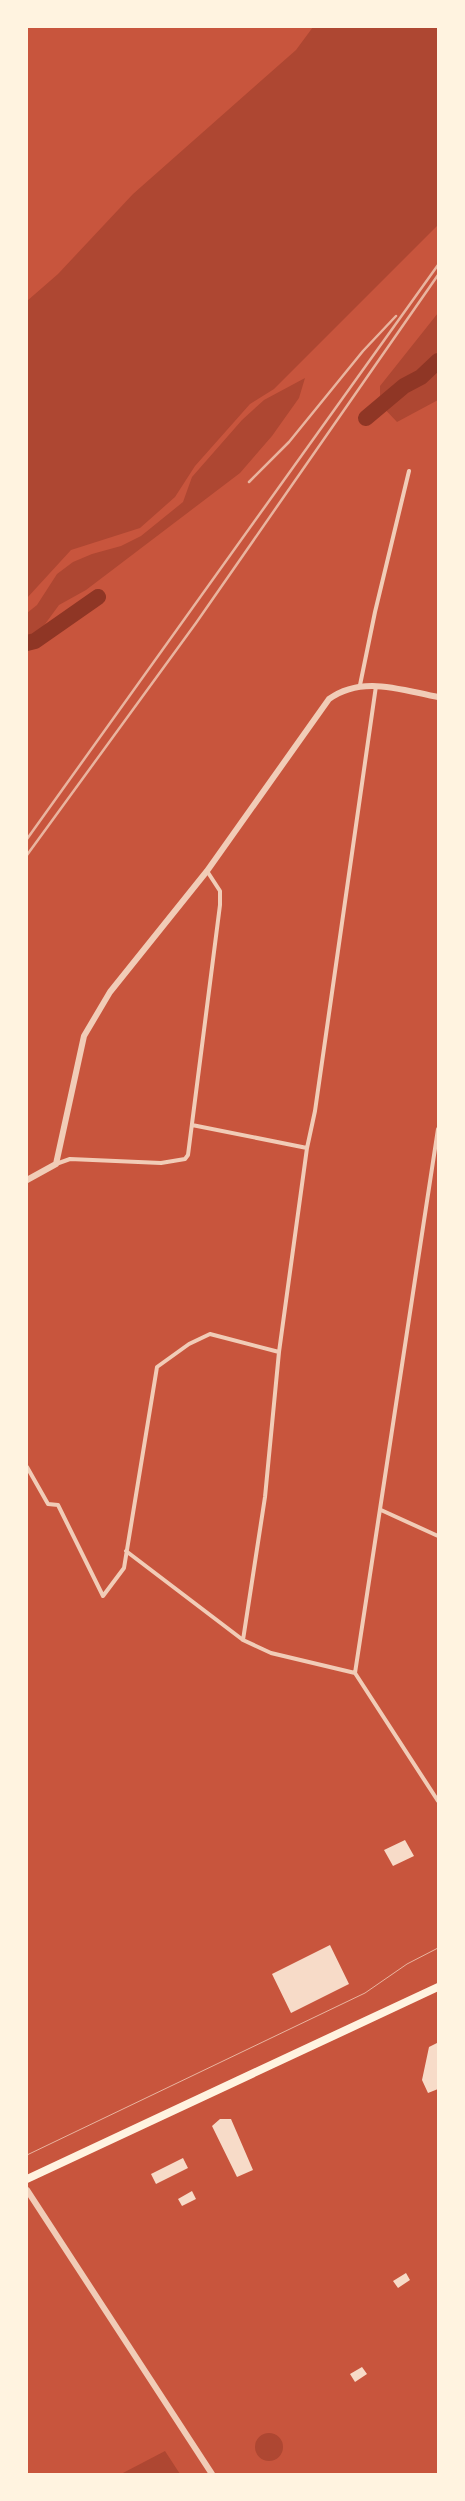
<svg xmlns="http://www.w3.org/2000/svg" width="465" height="2501" font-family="'IBM Plex Sans',sans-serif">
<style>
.green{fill:#ae4732}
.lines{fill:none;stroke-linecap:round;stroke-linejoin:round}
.river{stroke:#8f3625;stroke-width:16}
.building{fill:#f7dbc8}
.minor{stroke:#f1ccb7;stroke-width:4}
.tertiary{stroke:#f1ccb7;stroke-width:6}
.trunk{stroke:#fff3e0;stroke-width:8}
.tram{stroke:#e9b49f;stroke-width:1}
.rail{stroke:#e9b49f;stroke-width:2.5}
</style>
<rect width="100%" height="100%" fill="#c8553d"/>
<path class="green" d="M313,27H438V225L274,389L250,404L195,466L175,497L140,528L71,550L27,598V301L58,274L133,194L296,50Z
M438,313V400L397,422L380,404V386Z
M305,378L299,398L272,436L240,473L86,590L59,605L40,631L27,636V613L37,605L57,574L73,562L92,554L121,546L141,536L183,502L192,477L242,420L264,400Z
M255 2447a14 14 0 1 1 28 0a14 14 0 1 1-28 0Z
M165,2451L180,2474H121Z"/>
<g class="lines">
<path class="river" d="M366,418L404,386L421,377L438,361
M27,643L35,641L98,597"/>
</g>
<path class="building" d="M405,1840L414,1856L393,1866L384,1850Z
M330,1945L349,1984L291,2013L272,1974Z
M437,2043L438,2089L428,2093L422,2080L429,2047Z
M220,2119H231L253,2170L237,2177L212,2126Z
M183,2158L188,2168L156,2184L151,2174Z
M192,2191L196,2199L182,2206L178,2199Z
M406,2273L410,2280L398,2288L393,2281Z
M362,2367L367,2374L355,2382L350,2374Z"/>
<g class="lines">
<path class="minor" d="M360,685L375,612L409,471
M192,1125L307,1148
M56,1164L70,1159L161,1163L185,1159L188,1155L220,905V891L207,871
M27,1467L48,1504L58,1505L103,1596L124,1568L157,1367L189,1344L210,1334L279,1352
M381,1510L438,1536
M126,1551L243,1640L271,1653L355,1673L438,1801
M243,1640L265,1497L279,1352L307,1148L315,1111L376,686
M355,1673L438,1129"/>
<path class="tertiary" d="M27,1180L56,1164L84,1036L110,992L207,871L329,699C362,675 401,690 438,697
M27,2190L212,2474"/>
<path class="trunk" d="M27,2179L438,1987"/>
<path class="tram" d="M27,2155L365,1993L407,1964L438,1948"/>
<path class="rail" d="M249,482L289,442L363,351L396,316
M27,839L438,265
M27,855L196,623L438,275"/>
</g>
<rect width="465" height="2501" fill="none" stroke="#fff3e0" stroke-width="56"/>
</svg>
